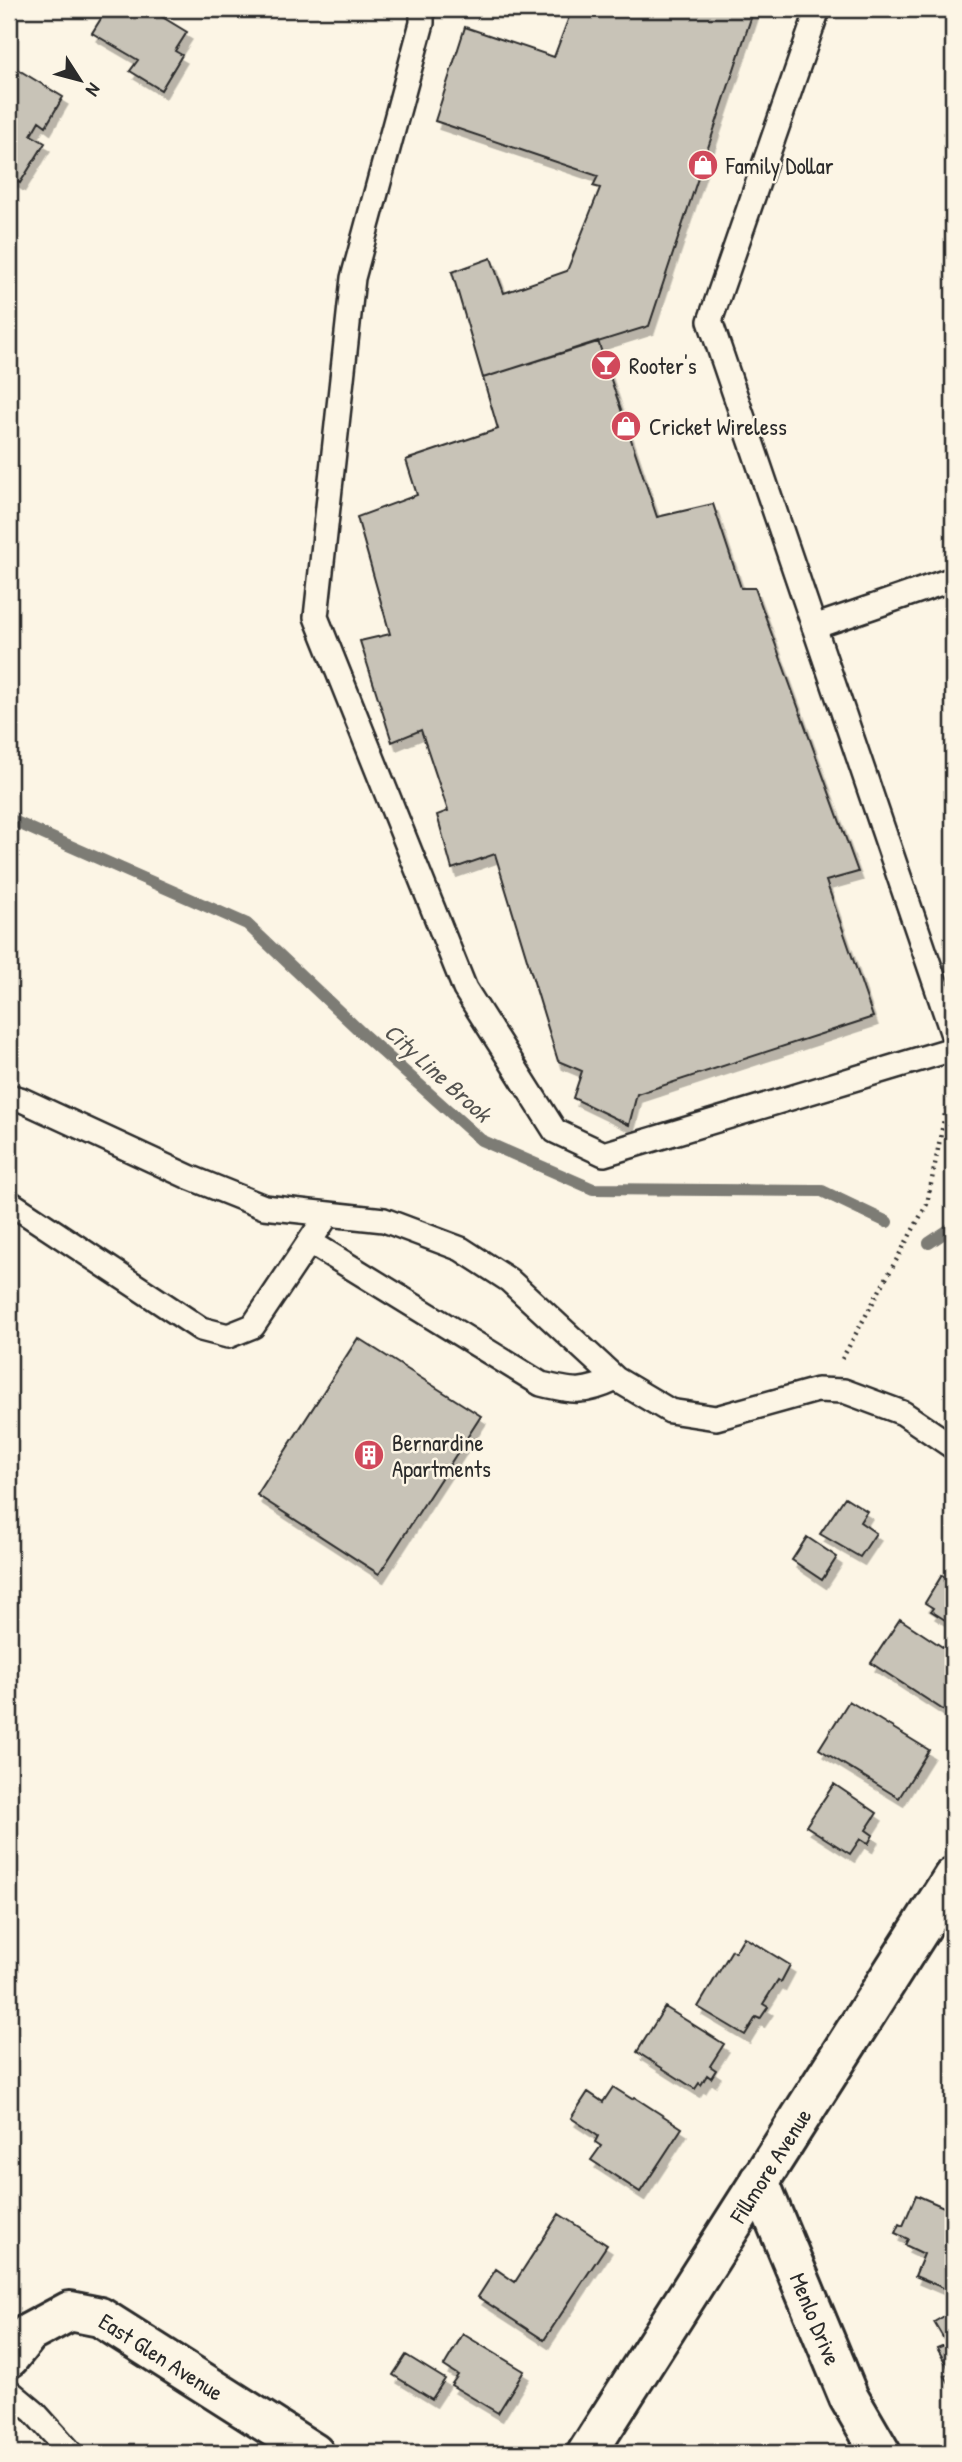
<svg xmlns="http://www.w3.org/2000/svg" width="962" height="2462" font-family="'Patrick Hand',sans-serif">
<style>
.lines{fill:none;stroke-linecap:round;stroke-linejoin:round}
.stream{stroke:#7d7b74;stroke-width:12}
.building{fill:#c8c3b7;stroke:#2b2b2b;stroke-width:2;filter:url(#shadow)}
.service-casing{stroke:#2b2b2b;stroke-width:28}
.minor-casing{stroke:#2b2b2b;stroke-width:44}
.path{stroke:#2b2b2b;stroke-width:4.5;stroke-dasharray:2 5;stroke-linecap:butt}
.service{stroke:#fcf5e5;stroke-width:23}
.minor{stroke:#fcf5e5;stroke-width:38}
.labels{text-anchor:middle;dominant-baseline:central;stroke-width:5;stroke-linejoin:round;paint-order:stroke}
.poi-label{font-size:23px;fill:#2b2b2b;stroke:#fcf5e5;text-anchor:start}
.street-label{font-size:23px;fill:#2b2b2b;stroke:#fcf5e5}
.water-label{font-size:24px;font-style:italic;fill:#545350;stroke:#fcf5e5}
</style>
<defs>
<filter id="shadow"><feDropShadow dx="4.5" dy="8" stdDeviation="0" flood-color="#0004"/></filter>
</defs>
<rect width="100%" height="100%" fill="#fcf5e5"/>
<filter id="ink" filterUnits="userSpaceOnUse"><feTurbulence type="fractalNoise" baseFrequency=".0143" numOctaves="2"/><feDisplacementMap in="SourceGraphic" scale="14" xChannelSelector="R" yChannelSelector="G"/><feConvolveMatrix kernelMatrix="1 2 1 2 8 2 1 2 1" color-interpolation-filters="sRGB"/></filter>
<g filter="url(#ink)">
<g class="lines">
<path class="stream" d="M9,819L247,924L365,1036L481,1140L593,1189L822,1191L887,1222
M929,1243L953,1227"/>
</g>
<path class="building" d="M107,9H149L187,32L175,51L182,55L161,90L130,71L138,60L92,33Z
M572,9H754L649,326L483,378L452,272L491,258L504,293L567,271L600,188L593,186L598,176L435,121L465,27L554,57Z
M9,64L63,97L46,126L39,121L31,135L45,143L20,183L9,176Z
M598,341L657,517L713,504L741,588H755L858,872L826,881L873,1017L637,1094L629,1125L573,1098L582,1071L558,1061L495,854L452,869L437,815L448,811L421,730L392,742L360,641L390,634L357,517L417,495L406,460L498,429L483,378Z
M358,1338L481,1416L379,1574L257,1495Z
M845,1497L867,1511L860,1522L876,1533L860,1557L820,1534Z
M807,1537L837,1557L822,1580L792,1560Z
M942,1575L950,1580L953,1576V1625L931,1611L933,1608L925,1603Z
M900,1619L953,1654V1711L951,1715L871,1663Z
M849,1701L929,1750L899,1798L819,1749Z
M834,1784L877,1813L866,1830L873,1835L868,1844L860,1839L850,1854L806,1826Z
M744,1937L790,1965L781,1982L778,1980L763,2004L768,2007L760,2019L756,2017L745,2035L698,2007L732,1950L735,1952Z
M665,2007L724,2044L710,2066L716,2070L711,2078L707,2075L701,2085L699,2083L695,2089L637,2052Z
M613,2087L632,2099L634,2097L682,2128L640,2192L591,2160L601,2146L595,2142L598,2136L571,2118L588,2092L603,2102Z
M916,2195L953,2211V2278L948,2290L915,2276L924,2254L905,2245L908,2239L895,2233L899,2224L903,2226Z
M559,2214L607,2245L544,2340L478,2297L496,2269L515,2282Z
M953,2311V2390L945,2376L952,2374L937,2348L947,2344L934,2322Z
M463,2334L524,2371L498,2413L451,2385L458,2375L444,2366Z
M406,2355L445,2379L432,2399L393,2375Z"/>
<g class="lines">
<g class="service-casing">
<path id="service" d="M422,9V23L353,278L316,617L465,989L555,1131L604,1154L953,1049
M818,9L710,321L953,1035
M814,627L953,579
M9,1096L20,1099L189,1177L264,1207L384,1220L461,1249L509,1280L616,1379L670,1411L716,1418L817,1390L844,1391L903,1413L953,1447
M9,1202L201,1329L228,1336L253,1326L328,1214
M310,1242L541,1384C574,1392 584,1394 616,1379
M9,2391L34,2412L71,2453"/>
</g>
<g class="minor-casing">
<g id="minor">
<path id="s1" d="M759,2181L849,2398L881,2453"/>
<path id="s2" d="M9,2358L29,2333L70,2311L100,2317L314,2453"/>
<path id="s3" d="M587,2453L953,1877"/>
</g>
</g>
<path class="path" d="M842,1359L927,1204L951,1084"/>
<use href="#service" class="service"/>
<use href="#minor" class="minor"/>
</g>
</g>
<defs>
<g id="shop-disc" transform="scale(1.575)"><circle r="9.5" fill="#d1495b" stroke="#fcf5e5"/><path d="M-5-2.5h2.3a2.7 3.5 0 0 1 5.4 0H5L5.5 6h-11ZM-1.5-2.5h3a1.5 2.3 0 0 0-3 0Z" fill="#fff"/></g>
<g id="bar-disc" transform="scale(1.575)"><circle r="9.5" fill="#d1495b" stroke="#fcf5e5"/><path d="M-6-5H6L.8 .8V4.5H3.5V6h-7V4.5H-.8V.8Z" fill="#fff"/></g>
<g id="building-disc" transform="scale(1.575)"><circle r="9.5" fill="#d1495b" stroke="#fcf5e5"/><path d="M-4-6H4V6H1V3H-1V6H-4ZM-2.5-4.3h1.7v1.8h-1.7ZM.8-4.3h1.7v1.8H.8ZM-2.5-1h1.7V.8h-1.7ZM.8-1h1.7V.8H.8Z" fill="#fff"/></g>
</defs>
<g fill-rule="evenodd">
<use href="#shop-disc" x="703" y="165"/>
<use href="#bar-disc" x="606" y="365"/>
<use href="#shop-disc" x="626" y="426"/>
<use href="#building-disc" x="369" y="1455"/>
</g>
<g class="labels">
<g class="poi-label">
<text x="726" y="165">Family Dollar</text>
<text x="629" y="365">Rooter's</text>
<text x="649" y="426">Cricket Wireless</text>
<text x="392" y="1442">Bernardine<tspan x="392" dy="26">Apartments</tspan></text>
</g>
<g class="street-label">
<text stroke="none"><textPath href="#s3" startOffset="341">Fillmore Avenue</textPath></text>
<text stroke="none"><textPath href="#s1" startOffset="149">Menlo Drive</textPath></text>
<text stroke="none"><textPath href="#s2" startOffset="182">East Glen Avenue</textPath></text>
</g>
<g class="water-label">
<text transform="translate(438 1072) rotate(42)">City Line Brook</text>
</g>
</g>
<rect width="962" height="2462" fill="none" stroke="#fcf5e5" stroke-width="35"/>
<rect x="18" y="18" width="927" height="2427" fill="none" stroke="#2b2b2b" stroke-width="2.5" filter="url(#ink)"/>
<g transform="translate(80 80) rotate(126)" stroke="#fcf5e5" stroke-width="5" paint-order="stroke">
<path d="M0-5L12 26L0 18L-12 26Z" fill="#2b2b2b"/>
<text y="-10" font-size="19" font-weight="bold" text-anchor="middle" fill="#2b2b2b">N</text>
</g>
</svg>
